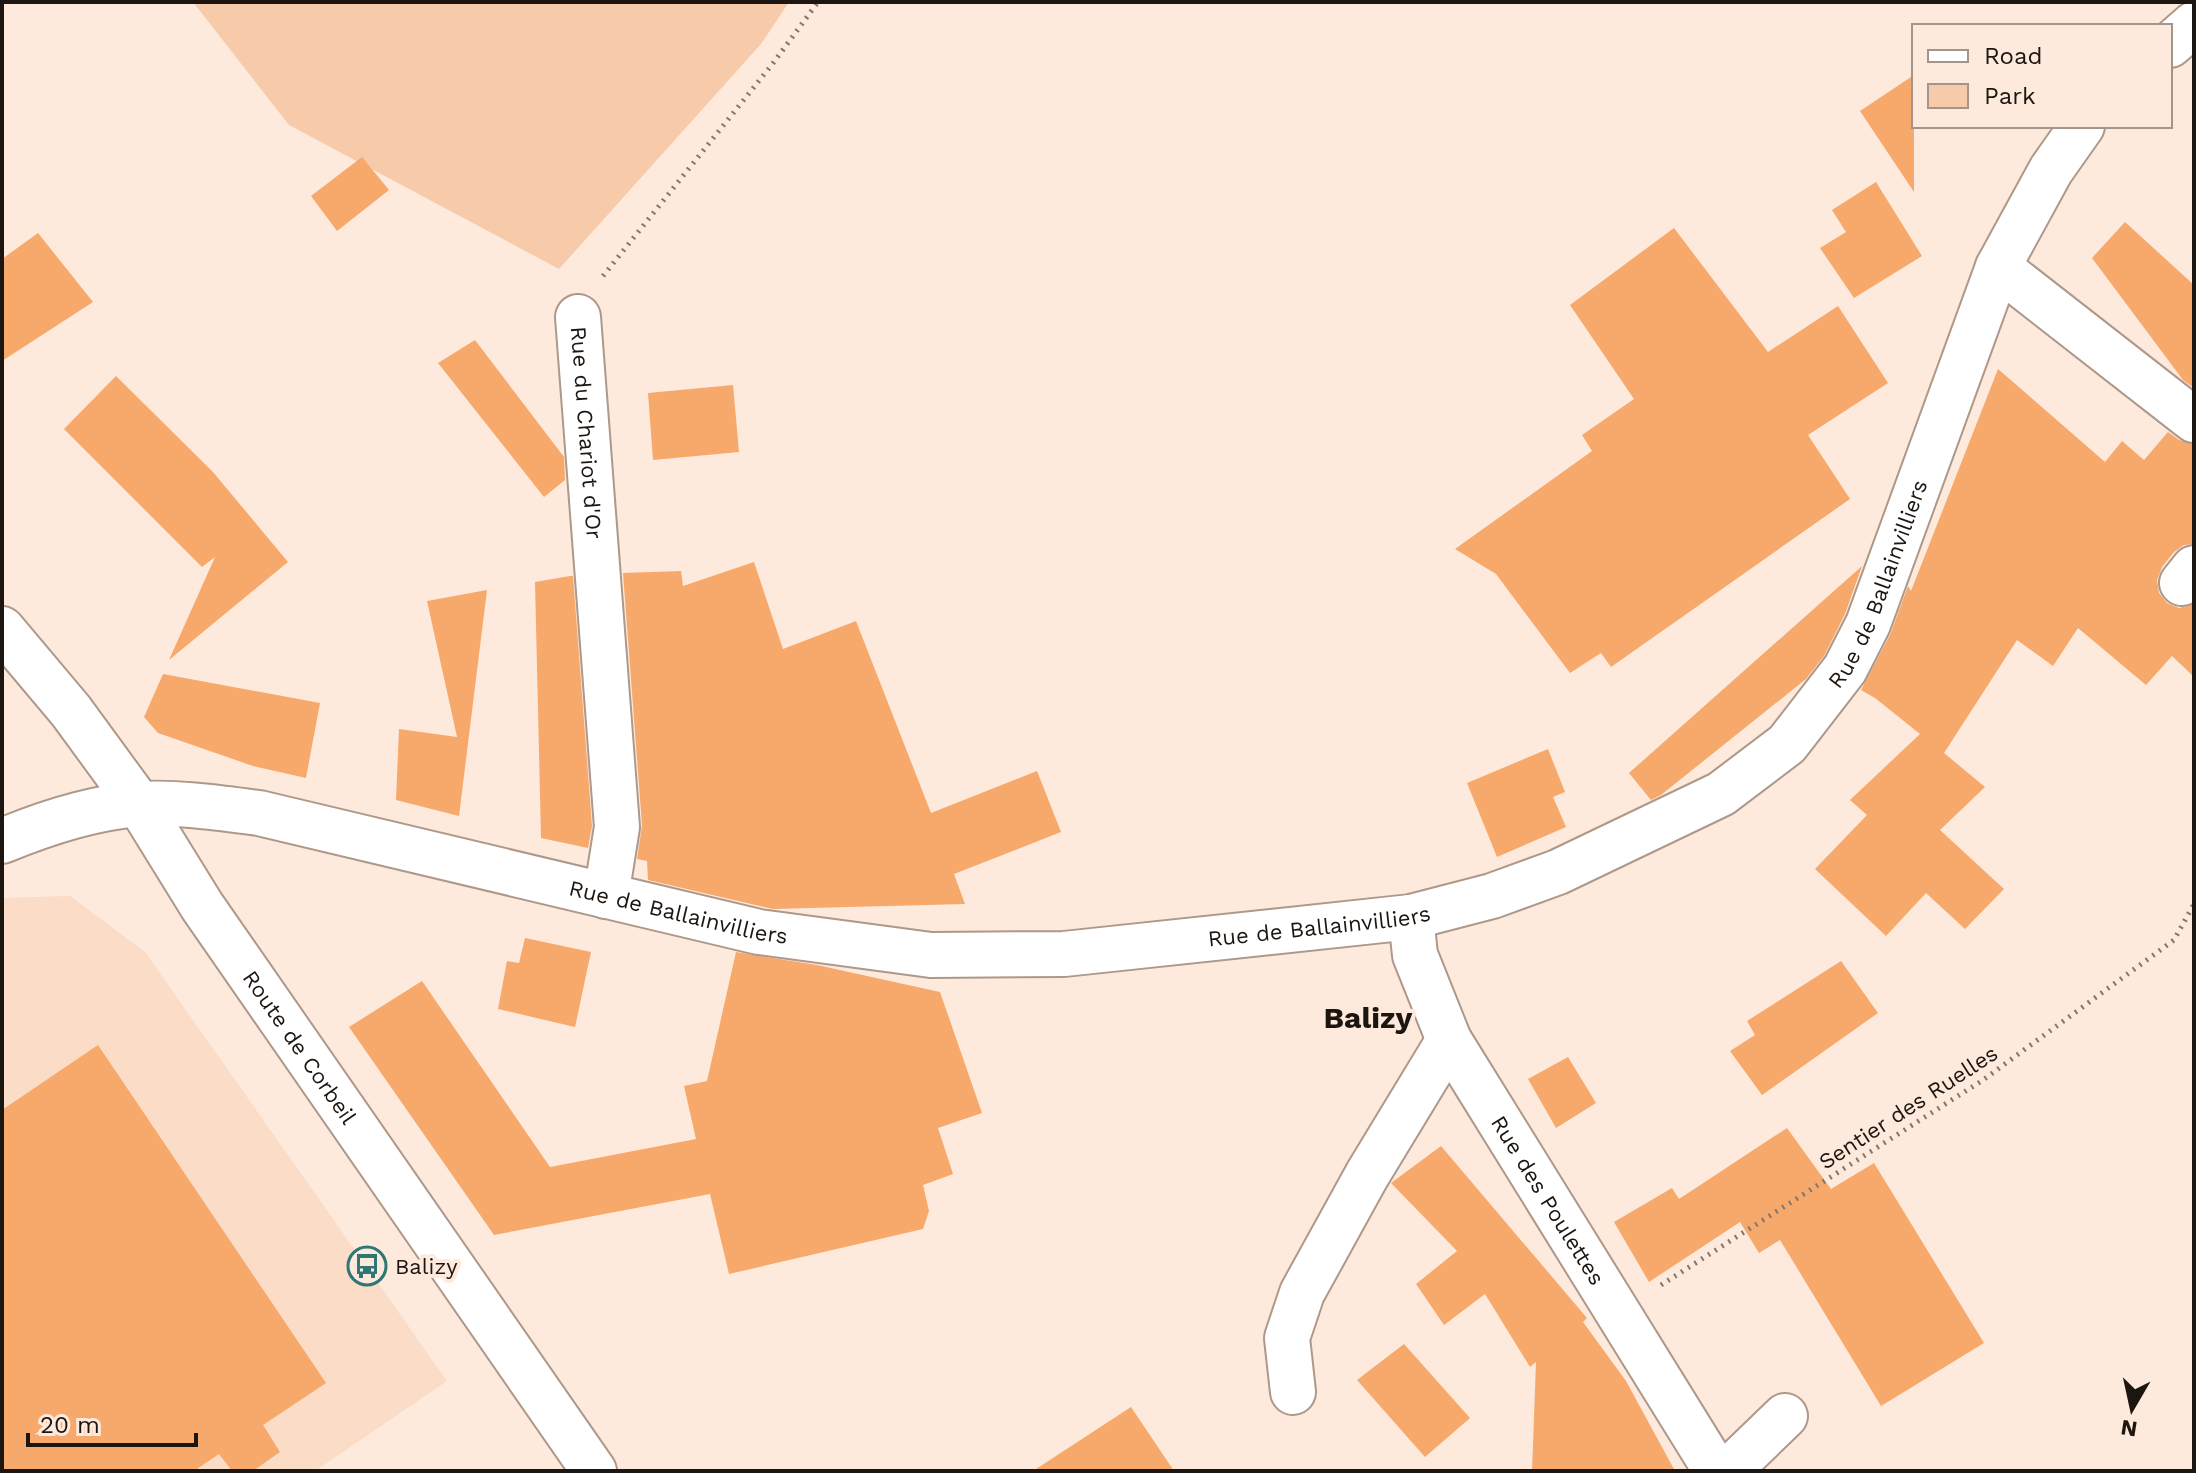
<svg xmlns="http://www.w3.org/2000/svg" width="2196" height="1473" viewBox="0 0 2196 1473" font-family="'Work Sans',sans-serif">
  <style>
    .built { fill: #fadcc7 }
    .green { fill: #f7caaa }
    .building { fill: #f7a86b }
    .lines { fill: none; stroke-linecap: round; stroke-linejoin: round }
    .minor-casing { stroke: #ae9889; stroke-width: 48 }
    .major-casing { stroke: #ae9889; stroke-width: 48 }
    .path { stroke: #83766d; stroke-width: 5; stroke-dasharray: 2 6; stroke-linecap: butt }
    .minor { stroke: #fff; stroke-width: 44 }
    .major { stroke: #fff; stroke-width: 44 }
    .labels { text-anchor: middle; stroke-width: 8; stroke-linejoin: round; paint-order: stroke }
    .street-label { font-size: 22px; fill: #1d1510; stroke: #fdeadd }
    .poi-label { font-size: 22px; fill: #1d1510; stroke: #fdeadd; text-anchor: start }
    .district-label { font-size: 30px; font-weight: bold; fill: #1d1510; stroke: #fdeadd }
  </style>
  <rect width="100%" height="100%" fill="#fdeadd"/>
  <!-- built -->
  <path class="built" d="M 70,896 L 145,952 L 447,1381 L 315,1471 L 2,1471 L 2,898 Z"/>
  <!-- green -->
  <path class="green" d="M 193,2 L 789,2 L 761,44 L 559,269 L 289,125 Z"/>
  <!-- building -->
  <path class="building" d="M 1914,75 L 1914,192 L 1860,111 Z
    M 362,157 L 389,190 L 337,231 L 311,196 Z
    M 1876,182 L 1922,256 L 1854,298 L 1820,248 L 1846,232 L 1832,210 Z
    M 2125,222 L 2194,285 L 2194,388 L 2183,380 L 2092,258 Z
    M 1674,228 L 1768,352 L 1838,306 L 1888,383 L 1808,435 L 1850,499 L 1611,667 L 1601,653 L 1570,673 L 1496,574 L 1455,549 L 1592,451 L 1582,435 L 1634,399 L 1570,305 Z
    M 38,233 L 93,302 L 2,361 L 2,259 Z
    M 475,340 L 564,457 L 565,480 L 544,497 L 438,363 Z
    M 1998,369 L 2105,462 L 2122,441 L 2144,460 L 2168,432 L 2179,440 L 2194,444 L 2194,544 L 2184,545 L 2174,552 L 2162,567 L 2157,580 L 2159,593 L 2167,603 L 2179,608 L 2194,604 L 2194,677 L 2172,656 L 2146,685 L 2078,628 L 2053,666 L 2017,640 L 1944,753 L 1985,787 L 1940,830 L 2004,889 L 1965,929 L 1926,893 L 1886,936 L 1815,869 L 1867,815 L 1850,800 L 1920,734 L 1875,698 L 1861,690 L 1890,635 L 1908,586 L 1911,591 Z
    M 116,376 L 213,472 L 288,562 L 169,660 L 215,557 L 202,567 L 64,429 Z
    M 733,385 L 739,452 L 653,460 L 648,393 Z
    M 754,562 L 783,649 L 856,621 L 931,813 L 1037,771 L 1061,832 L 954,874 L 965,904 L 773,909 L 648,880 L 647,861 L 637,859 L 642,825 L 623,573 L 681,571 L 683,586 Z
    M 1862,566 L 1845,614 L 1824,656 L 1806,679 L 1661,795 L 1651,800 L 1629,773 Z
    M 570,576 L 573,576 L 592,826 L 588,848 L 541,838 L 535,582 Z
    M 487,590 L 459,816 L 396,800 L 399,729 L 457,737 L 427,601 Z
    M 163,674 L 320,703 L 306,778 L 253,766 L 158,733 L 144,717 Z
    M 1548,749 L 1565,792 L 1553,797 L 1566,827 L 1497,857 L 1467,783 Z
    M 525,938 L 591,952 L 575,1027 L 498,1009 L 507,961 L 519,963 Z
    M 736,952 L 817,965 L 940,992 L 982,1113 L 938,1128 L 953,1174 L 923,1185 L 929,1211 L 923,1229 L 729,1274 L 710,1194 L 494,1235 L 349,1027 L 422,981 L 550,1167 L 696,1139 L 684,1086 L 707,1081 Z
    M 1841,961 L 1878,1013 L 1762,1095 L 1730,1051 L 1755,1035 L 1747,1021 Z
    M 98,1045 L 326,1383 L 263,1425 L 280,1452 L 253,1471 L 232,1471 L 219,1454 L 194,1471 L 2,1471 L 2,1110 Z
    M 1568,1057 L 1596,1103 L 1556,1128 L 1528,1079 Z
    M 1787,1128 L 1831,1189 L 1874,1163 L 1984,1343 L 1881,1406 L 1780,1240 L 1759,1253 L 1740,1222 L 1649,1282 L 1614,1222 L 1672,1188 L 1679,1199 Z
    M 1441,1146 L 1587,1318 L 1583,1322 L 1626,1381 L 1675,1471 L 1532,1471 L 1536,1362 L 1530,1367 L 1485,1294 L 1444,1325 L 1416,1284 L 1457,1251 L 1391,1183 Z
    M 1404,1344 L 1470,1418 L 1425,1457 L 1357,1380 Z
    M 1131,1407 L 1174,1471 L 1033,1471 Z"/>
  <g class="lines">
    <defs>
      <g id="minor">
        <path d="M 2170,45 L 2194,24"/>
        <path d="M 1998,267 L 2194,420"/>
        <path id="s1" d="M 578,317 L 617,827 L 606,896"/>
        <path d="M 2182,583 L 2194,568"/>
        <path id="s2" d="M 2,841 C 43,824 96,807 141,804 C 180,802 220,808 259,813 L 759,932 L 931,955 L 1064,954 L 1411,917 L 1492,896 L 1558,872 L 1721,794 L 1787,744 L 1845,669 L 1868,624 L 1998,267 L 2051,170 L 2082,126"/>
        <path id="s3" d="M 1411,917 L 1415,955 L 1449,1040 L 1716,1471"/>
        <path d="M 1293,1392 L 1287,1338 L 1302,1293 L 1367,1175 L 1449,1040"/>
        <path d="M 1728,1471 L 1785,1416"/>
      </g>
      <g id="major">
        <path id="s4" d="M 2,629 L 71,711 L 139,804 L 202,906 L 594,1471"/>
      </g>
    </defs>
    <!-- minor casing -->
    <use href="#minor" class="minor-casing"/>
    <!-- major casing -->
    <use href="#major" class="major-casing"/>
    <!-- path -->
    <path class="path" d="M 603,276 L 774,62 L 818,2
      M 1661,1285 L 1983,1080 L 2174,940 L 2194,904"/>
    <!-- minor -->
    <use href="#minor" class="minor"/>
    <!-- major -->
    <use href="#major" class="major"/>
  </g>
  <!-- icons -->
  <defs>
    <symbol id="bus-ring" viewBox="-11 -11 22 22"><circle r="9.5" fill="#fdeadd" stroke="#2e7774" stroke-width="1.5"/><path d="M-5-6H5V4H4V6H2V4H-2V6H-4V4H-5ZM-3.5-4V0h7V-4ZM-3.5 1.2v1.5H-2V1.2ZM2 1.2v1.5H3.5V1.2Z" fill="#2e7774"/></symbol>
  </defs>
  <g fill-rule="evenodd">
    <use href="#bus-ring" x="345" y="1244" width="44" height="44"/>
  </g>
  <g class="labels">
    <!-- street labels -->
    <g class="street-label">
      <text dy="8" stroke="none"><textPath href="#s1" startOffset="116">Rue du Chariot d'Or</textPath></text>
      <text dy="8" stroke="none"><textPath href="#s2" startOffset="2036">Rue de Ballainvilliers</textPath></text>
      <text dy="8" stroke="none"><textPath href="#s2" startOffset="694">Rue de Ballainvilliers</textPath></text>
      <text dy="8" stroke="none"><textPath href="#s2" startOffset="1340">Rue de Ballainvilliers</textPath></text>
      <text dy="8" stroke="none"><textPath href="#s4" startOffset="514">Route de Corbeil</textPath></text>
      <text transform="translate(1908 1107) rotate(-33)" y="8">Sentier des Ruelles</text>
      <text dy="8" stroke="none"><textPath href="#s3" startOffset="318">Rue des Poulettes</textPath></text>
    </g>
    <!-- poi labels -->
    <g class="poi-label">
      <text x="395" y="1274">Balizy</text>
    </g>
    <!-- district labels -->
    <g class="district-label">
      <text x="1368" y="1028">Balizy</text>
    </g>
  </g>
  <!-- border -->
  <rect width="2196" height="1473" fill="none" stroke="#1d1510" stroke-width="8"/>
  <!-- legend -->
  <rect x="1912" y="24" width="260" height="104" fill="#fdeadd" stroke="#a3958b" stroke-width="2"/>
  <rect x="1928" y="50" width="40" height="12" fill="#ffffff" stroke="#a3958b" stroke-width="2"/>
  <text x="1984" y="64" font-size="24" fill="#1d1510">Road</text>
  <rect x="1928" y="84" width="40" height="24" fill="#f7caaa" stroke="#a3958b" stroke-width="2"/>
  <text x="1984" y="104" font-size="24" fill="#1d1510">Park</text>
  <!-- north arrow -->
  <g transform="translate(2132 1409) rotate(189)" stroke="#fdeadd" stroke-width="6" paint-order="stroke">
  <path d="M0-6L14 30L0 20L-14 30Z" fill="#1d1510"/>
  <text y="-12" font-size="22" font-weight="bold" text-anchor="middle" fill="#1d1510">N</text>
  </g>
  <!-- scale -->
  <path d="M28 1433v12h168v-12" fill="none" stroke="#1d1510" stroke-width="4"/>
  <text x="40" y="1433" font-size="24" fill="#1d1510" stroke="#fdeadd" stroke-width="6" paint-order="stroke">20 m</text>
</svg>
